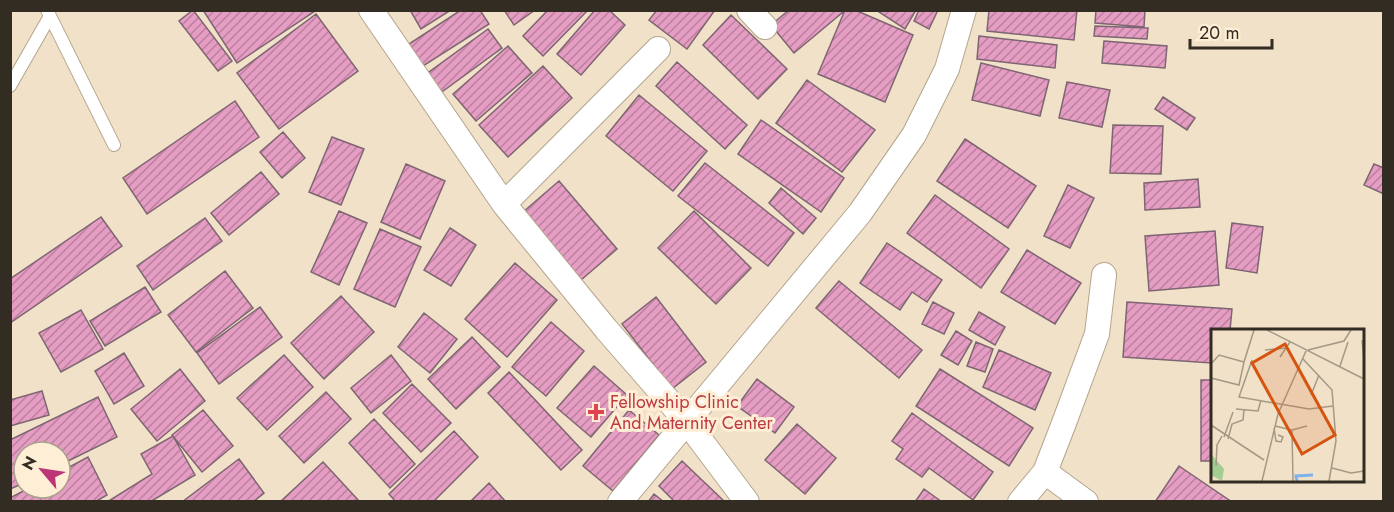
<svg xmlns="http://www.w3.org/2000/svg" width="1394" height="512" viewBox="0 0 1394 512" font-family="Jost,sans-serif">
  <style>
    .building { fill: url(#building-hatch); stroke: #7e6571; stroke-width: 1.5 }
    .lines { fill: none; stroke-linecap: round; stroke-linejoin: round }
    .lane-casing { stroke: #b4a58e; stroke-width: 14 }
    .street-casing { stroke: #b4a58e; stroke-width: 26 }
    .lane { stroke: #fff; stroke-width: 12 }
    .street { stroke: #fff; stroke-width: 24 }
    .health-dot { fill: #e0444e; stroke: #feeed5; stroke-width: 2 }
    .labels { text-anchor: middle; stroke-width: 6; stroke-linejoin: round; paint-order: stroke }
    .health-label { font-size: 18px; fill: #be3a42; stroke: #feeed5; text-anchor: start }
    .inset-river { fill: none; stroke: #7cb3ea; stroke-width: 3 }
    .inset-road { fill: none; stroke: #a49986; stroke-width: 1.5 }
    .view { fill: #d6540e; fill-opacity: 0.15; stroke: #d6540e; stroke-width: 3 }
    .inset-edge { fill: none; stroke: #322c23; stroke-width: 3 }
  </style>
  <defs>
    <pattern id="building-hatch" width="6" height="6" patternUnits="userSpaceOnUse" patternTransform="scale(1.5)"><rect width="6" height="6" fill="#e69dc3"/><path d="M-1 1l2-2M0 6l6-6M5 7l2-2" fill="none" stroke="#bb809e"/></pattern>
  </defs>
  <rect width="100%" height="100%" fill="#f0e1c8"/>
  <!-- building -->
  <path class="building" d="M 193,10 L 232,61 L 218,71 L 179,21 Z
    M 203,10 L 315,10 L 315,11 L 237,63 Z
    M 410,10 L 451,10 L 421,29 Z
    M 461,10 L 480,10 L 489,24 L 423,66 L 409,44 Z
    M 504,10 L 535,10 L 514,25 Z
    M 548,10 L 588,10 L 543,56 L 523,36 Z
    M 595,10 L 609,10 L 625,25 L 581,75 L 557,54 Z
    M 657,10 L 715,10 L 687,49 L 649,20 Z
    M 789,10 L 842,10 L 843,12 L 794,53 L 771,25 Z
    M 845,10 L 855,10 L 913,35 L 885,102 L 818,74 Z
    M 876,10 L 916,10 L 905,29 Z
    M 919,10 L 938,10 L 929,29 L 914,21 Z
    M 989,10 L 1077,10 L 1074,40 L 987,31 Z
    M 1096,10 L 1145,10 L 1144,27 L 1095,23 Z
    M 316,14 L 358,71 L 279,129 L 237,73 Z
    M 731,15 L 787,69 L 758,99 L 703,45 Z
    M 1095,26 L 1148,28 L 1147,39 L 1094,36 Z
    M 488,29 L 502,48 L 439,94 L 425,75 Z
    M 979,36 L 1057,45 L 1055,68 L 977,59 Z
    M 1104,41 L 1167,46 L 1165,68 L 1102,63 Z
    M 508,46 L 532,73 L 476,121 L 453,94 Z
    M 677,62 L 747,125 L 725,149 L 656,86 Z
    M 981,63 L 1049,80 L 1040,116 L 972,100 Z
    M 543,66 L 572,98 L 508,157 L 479,125 Z
    M 807,80 L 875,130 L 842,172 L 776,123 Z
    M 1067,82 L 1110,90 L 1102,127 L 1059,118 Z
    M 639,95 L 707,151 L 673,191 L 606,136 Z
    M 1163,97 L 1195,118 L 1187,130 L 1155,109 Z
    M 235,101 L 259,137 L 147,214 L 123,178 Z
    M 761,120 L 844,178 L 821,212 L 738,154 Z
    M 1113,125 L 1163,126 L 1161,174 L 1110,173 Z
    M 283,132 L 305,158 L 282,178 L 260,152 Z
    M 332,137 L 364,149 L 341,205 L 309,192 Z
    M 965,139 L 1036,186 L 1008,228 L 937,181 Z
    M 705,163 L 794,233 L 768,266 L 678,196 Z
    M 406,164 L 445,181 L 420,239 L 381,222 Z
    M 1374,164 L 1384,168 L 1384,194 L 1364,185 Z
    M 261,172 L 279,194 L 229,235 L 211,213 Z
    M 1198,179 L 1200,207 L 1145,210 L 1144,183 Z
    M 559,181 L 617,249 L 581,280 L 523,212 Z
    M 1068,185 L 1094,198 L 1070,248 L 1044,236 Z
    M 781,188 L 816,218 L 803,234 L 769,203 Z
    M 935,195 L 1009,249 L 981,288 L 907,233 Z
    M 339,211 L 367,223 L 339,285 L 311,272 Z
    M 694,211 L 751,268 L 716,304 L 658,248 Z
    M 101,217 L 122,246 L 10,323 L 10,279 Z
    M 205,218 L 222,241 L 153,290 L 137,266 Z
    M 1232,223 L 1263,227 L 1257,273 L 1226,268 Z
    M 450,228 L 476,245 L 451,286 L 424,270 Z
    M 380,229 L 421,247 L 395,307 L 354,289 Z
    M 1215,231 L 1219,285 L 1149,291 L 1145,236 Z
    M 887,243 L 942,280 L 927,302 L 912,292 L 900,310 L 860,283 Z
    M 1027,250 L 1081,283 L 1055,324 L 1001,292 Z
    M 515,263 L 557,300 L 507,357 L 465,319 Z
    M 225,271 L 253,308 L 196,352 L 168,315 Z
    M 839,281 L 922,350 L 899,378 L 816,308 Z
    M 145,287 L 161,312 L 105,346 L 90,321 Z
    M 341,296 L 374,332 L 324,379 L 291,343 Z
    M 656,297 L 706,362 L 672,389 L 622,324 Z
    M 933,302 L 954,313 L 944,334 L 922,324 Z
    M 1127,302 L 1232,309 L 1230,330 L 1212,330 L 1212,363 L 1123,357 Z
    M 260,307 L 282,337 L 219,384 L 197,353 Z
    M 81,310 L 103,349 L 61,372 L 39,333 Z
    M 979,312 L 1005,327 L 995,345 L 969,330 Z
    M 424,313 L 457,339 L 430,373 L 398,347 Z
    M 551,322 L 584,351 L 546,396 L 512,367 Z
    M 956,331 L 972,341 L 958,365 L 941,355 Z
    M 472,337 L 500,367 L 456,409 L 428,379 Z
    M 976,342 L 993,349 L 985,372 L 967,366 Z
    M 999,350 L 1051,373 L 1035,410 L 983,387 Z
    M 124,353 L 144,386 L 114,404 L 95,371 Z
    M 284,355 L 313,387 L 267,430 L 237,398 Z
    M 391,355 L 411,381 L 371,413 L 351,388 Z
    M 594,366 L 627,395 L 591,437 L 557,408 Z
    M 180,369 L 205,401 L 157,441 L 131,409 Z
    M 940,369 L 1033,428 L 1009,466 L 916,406 Z
    M 509,372 L 582,450 L 561,470 L 488,393 Z
    M 757,379 L 794,407 L 775,433 L 737,406 Z
    M 1201,380 L 1212,380 L 1212,461 L 1201,461 Z
    M 412,384 L 451,423 L 421,452 L 383,413 Z
    M 42,391 L 49,415 L 10,426 L 10,400 Z
    M 326,392 L 351,419 L 304,463 L 279,436 Z
    M 98,397 L 117,437 L 60,465 L 60,452 L 24,452 L 24,483 L 10,489 L 10,440 Z
    M 203,410 L 233,446 L 202,472 L 172,435 Z
    M 629,410 L 659,435 L 613,491 L 583,466 Z
    M 912,413 L 993,472 L 973,500 L 929,468 L 922,477 L 896,459 L 903,449 L 892,441 Z
    M 374,419 L 415,464 L 390,488 L 349,443 Z
    M 797,424 L 836,458 L 805,494 L 765,460 Z
    M 454,431 L 478,457 L 433,502 L 396,502 L 389,494 Z
    M 173,436 L 195,475 L 150,502 L 107,502 L 152,474 L 141,454 Z
    M 88,457 L 107,495 L 95,502 L 10,502 L 10,498 L 29,488 L 60,488 L 60,472 Z
    M 239,459 L 264,493 L 253,502 L 182,502 Z
    M 682,461 L 725,502 L 675,502 L 659,486 Z
    M 323,462 L 360,502 L 280,502 Z
    M 1179,466 L 1232,502 L 1155,502 Z
    M 489,483 L 506,502 L 470,502 Z
    M 924,489 L 942,502 L 915,502 Z
    M 654,494 L 664,502 L 648,502 Z"/>
  <g class="lines">
    <defs>
      <path id="lane" d="M 47,10 L 114,145
        M 10,86 L 50,16"/>
      <path id="street" d="M 371,10 L 504,204 L 606,329 L 687,422 L 747,502
        M 749,10 L 765,27
        M 504,204 L 658,49
        M 1045,472 L 1086,502
        M 620,502 L 860,213 L 914,135 L 947,69 L 964,10
        M 1020,502 L 1045,472 L 1064,423 L 1097,334 L 1104,275"/>
    </defs>
    <!-- lane casing -->
    <use href="#lane" class="lane-casing"/>
    <!-- street casing -->
    <use href="#street" class="street-casing"/>
    <!-- lane -->
    <use href="#lane" class="lane"/>
    <!-- street -->
    <use href="#street" class="street"/>
  </g>
  <!-- markers -->
  <path class="health-dot" d="M593 403h6v6h6v6h-6v6h-6v-6h-6v-6h6z"/>
  <g class="labels">
    <!-- health labels -->
    <g class="health-label">
      <text x="610" y="408">Fellowship Clinic<tspan x="610" dy="21">And Maternity Center</tspan></text>
    </g>
  </g>
  <!-- overview -->
  <g transform="translate(1211 329)">
    <rect width="153" height="153" fill="#f0e1c8"/>
    <path d="M 0,125 L 13,140 L 11,152 L 0,146 Z" fill="#a4cd92"/>
    <path class="inset-river" d="M 86,152 L 85,147 L 102,146"/>
    <path class="inset-road" d="M 56,1 L 153,50M 151,11 L 153,30M 54,21 L 75,19M 97,21 L 133,12 L 140,1M 69,28 L 79,13M 92,30 L 121,61 L 125,112 L 118,152M 41,31 L 28,68 L 98,80 L 122,77M 0,35 L 8,26 L 33,33 L 43,1M 129,37 L 137,13M 0,49 L 28,56 L 33,33M 100,66 L 108,46M 25,80 L 47,82 L 50,71M 0,96 L 53,131M 64,97 L 81,101 L 96,97M 63,99 L 65,112 L 70,113 L 72,108 L 67,106M 81,101 L 82,152M 13,108 L 22,83M 17,110 L 21,95 L 32,91 L 33,81M 5,137 L 6,116 L 11,107M 121,139 L 140,144 L 153,142M 51,152 L 67,85 L 95,22"/>
    <path class="view" d="M 74,15 L 124,106 L 91,125 L 41,34 Z"/>
    <rect width="153" height="153" class="inset-edge"/>
  </g>
  <!-- border -->
  <rect width="1394" height="512" fill="none" stroke="#322c23" stroke-width="24"/>
  <!-- north arrow -->
  <g transform="translate(42 470) rotate(299)"><circle r="28" fill="#feeed5" stroke="#aca08e" stroke-width="1.5"/>
  <path d="M0-4.5L10 22L0 15L-10 22Z" fill="#bb3577"/>
  <text y="-9" font-size="16" font-weight="bold" text-anchor="middle" fill="#322c23">N</text>
  </g>
  <!-- scale -->
  <path d="M1190 39v9h82v-9" fill="none" stroke="#322c23" stroke-width="3"/>
  <text x="1199" y="39" font-size="18" fill="#322c23" stroke="#feeed5" stroke-width="4.5" paint-order="stroke">20 m</text>
</svg>
